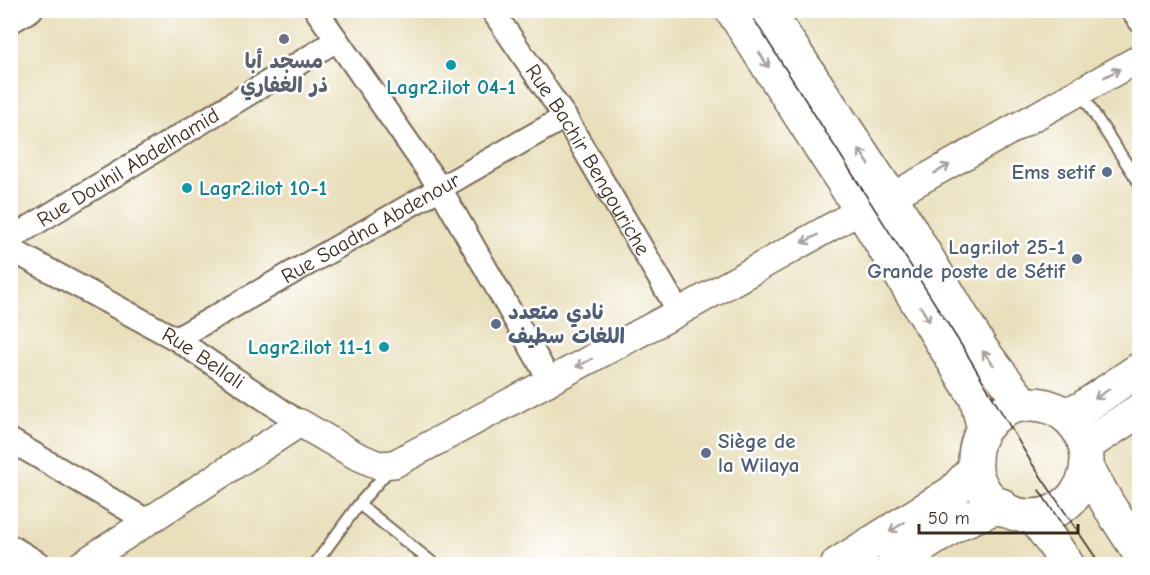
<svg xmlns="http://www.w3.org/2000/svg" width="1150" height="575" viewBox="0 0 1150 575" font-family="'Comic Neue','Playpen Sans Arabic',sans-serif">
  <style>
    .lines { fill: none; stroke-linecap: round; stroke-linejoin: round }
    .service-casing { stroke: #786955; stroke-width: 14 }
    .minor-casing { stroke: #786955; stroke-width: 26 }
    .tertiary-casing { stroke: #786955; stroke-width: 30 }
    .primary-casing { stroke: #786955; stroke-width: 36 }
    .service { stroke: #fff; stroke-width: 10 }
    .minor { stroke: #fff; stroke-width: 22 }
    .tertiary { stroke: #fff; stroke-width: 27 }
    .primary { stroke: #fff; stroke-width: 33 }
    .tram { stroke: #3b2a1e; stroke-width: 1.5 }
    .oneway { stroke: #a79f9a }
    .worship-dot { fill: #6b7280; stroke: #fff; stroke-width: 2 }
    .culture-dot { fill: #0f9aa8; stroke: #fff; stroke-width: 2 }
    .service-dot { fill: #5c6f8a; stroke: #fff; stroke-width: 2 }
    .labels { text-anchor: middle; stroke-width: 5; stroke-linejoin: round; paint-order: stroke }
    .worship-label { font-size: 21px; font-weight: bold; fill: #5b616d; stroke: #fff }
    .culture-label { font-size: 21px; font-weight: bold; fill: #0d838f; stroke: #fff }
    .street-label { font-size: 21px; fill: #3b2a1e; stroke: #fff }
    .service-label { font-size: 21px; font-weight: bold; fill: #4e5e75; stroke: #fff; text-anchor: end }
  </style>
  <rect width="100%" height="100%" fill="#fff"/>
  <filter id="ink" filterUnits="userSpaceOnUse"><feTurbulence type="fractalNoise" baseFrequency=".0167" numOctaves="2"/><feDisplacementMap in="SourceGraphic" scale="12" xChannelSelector="R" yChannelSelector="G"/><feConvolveMatrix kernelMatrix="1 2 1 2 8 2 1 2 1" color-interpolation-filters="sRGB"/></filter>
  <filter id="wash" filterUnits="userSpaceOnUse"><feTurbulence type="fractalNoise" baseFrequency=".008" numOctaves="4" result="noise"/><feDisplacementMap in="SourceGraphic" scale="24" xChannelSelector="R" yChannelSelector="G"/><feGaussianBlur stdDeviation="1.35" result="paint"/><feColorMatrix in="noise" values="0 0 0 0 0 0 0 0 0 0 0 0 0 0 0 0 0 1.4 0 .05"/><feComposite in="paint" operator="in"/></filter>
  <g filter="url(#wash)">
    <rect width="100%" height="100%" fill="#e9dfbb"/>
  </g>
  <g filter="url(#ink)">
    <g class="lines">
      <defs>
        <path id="service" d="M 1081,91 L 1096,117 L 1140,184
          M 359,504 L 434,564
          M 315,564 L 359,504 L 390,469"/>
        <g id="minor">
          <path d="M 316,10 L 440,188 L 550,381"/>
          <path id="s1" d="M 492,10 L 565,117 L 679,312"/>
          <path d="M 1132,10 L 1140,21"/>
          <path d="M 12,21 L 31,10"/>
          <path id="s2" d="M 10,239 L 337,40"/>
          <path id="s3" d="M 10,249 L 176,339 L 300,423"/>
          <path id="s4" d="M 176,339 L 565,117"/>
          <path d="M 10,440 L 149,522"/>
          <path d="M 10,546 L 40,564"/>
        </g>
        <path id="tertiary" d="M 891,197 L 1140,58
          M 82,564 L 300,423 L 355,455 L 378,465 L 394,464 L 679,312 L 861,210"/>
        <path id="primary" d="M 732,10 L 861,210 L 976,398 L 984,429
          M 767,10 L 891,197 L 982,350 L 1024,405
          M975 460a56 56 0 1 1 112 0a56 56 0 1 1-112 0Z
          M 1063,414 L 1081,409 L 1140,369
          M 1085,446 L 1140,410
          M 1087,467 L 1109,506 L 1140,554
          M 1033,516 L 1052,542 L 1067,564
          M 838,564 L 953,492 L 976,467
          M 894,564 L 959,523 L 1001,505"/>
      </defs>
      <!-- service casing -->
      <use href="#service" class="service-casing"/>
      <!-- minor casing -->
      <use href="#minor" class="minor-casing"/>
      <!-- tertiary casing -->
      <use href="#tertiary" class="tertiary-casing"/>
      <!-- primary casing -->
      <use href="#primary" class="primary-casing"/>
      <!-- service -->
      <use href="#service" class="service"/>
      <!-- minor -->
      <use href="#minor" class="minor"/>
      <!-- tertiary -->
      <use href="#tertiary" class="tertiary"/>
      <!-- primary -->
      <use href="#primary" class="primary"/>
      <!-- tram -->
      <path class="tram" d="M 748,10 L 967,354 L 1031,462 L 1100,564
        M 1039,490 L 1067,532"/>
    </g>
    <!-- one-way arrows -->
    <defs><path id="oneway-shaft" d="M-6 0H5M1.5-3L5.5 0L1.5 3" fill="none" stroke-width="1.6" stroke-linecap="round" stroke-linejoin="round" transform="scale(1.5)"/></defs>
    <g class="oneway">
      <use href="#oneway-shaft" transform="translate(764 60) rotate(57)"/>
      <use href="#oneway-shaft" transform="translate(1112 73) rotate(-29)"/>
      <use href="#oneway-shaft" transform="translate(864 157) rotate(-124)"/>
      <use href="#oneway-shaft" transform="translate(942 169) rotate(-29)"/>
      <use href="#oneway-shaft" transform="translate(810 239) rotate(151)"/>
      <use href="#oneway-shaft" transform="translate(925 314) rotate(59)"/>
      <use href="#oneway-shaft" transform="translate(988 358) rotate(-128)"/>
      <use href="#oneway-shaft" transform="translate(584 363) rotate(152)"/>
      <use href="#oneway-shaft" transform="translate(1102 394) rotate(146)"/>
      <use href="#oneway-shaft" transform="translate(897 527) rotate(148)"/>
    </g>
  </g>
  <!-- markers -->
  <circle class="worship-dot" cx="284" cy="39" r="6"/>
  <g class="culture-dot">
    <circle cx="451" cy="65" r="6"/>
    <circle cx="187" cy="188" r="6"/>
    <circle cx="384" cy="347" r="6"/>
  </g>
  <g class="service-dot">
    <circle cx="1107" cy="172" r="6"/>
    <circle cx="1077" cy="259" r="6"/>
    <circle cx="496" cy="324" r="6"/>
    <circle cx="706" cy="453" r="6"/>
  </g>
  <g class="labels">
    <!-- worship labels -->
    <g class="worship-label">
      <text x="284" y="68">مسجد أبا<tspan x="284" dy="24">ذر الغفاري</tspan></text>
    </g>
    <!-- culture labels -->
    <g class="culture-label">
      <text x="451" y="94">Lagr2.ilot 04-1</text>
      <text x="199" y="195" text-anchor="start">Lagr2.ilot 10-1</text>
      <text x="372" y="354" text-anchor="end">Lagr2.ilot 11-1</text>
    </g>
    <!-- street labels -->
    <g class="street-label">
      <text dy="7" stroke="none"><textPath href="#s1" startOffset="178">Rue Bachir Bengouriche</textPath></text>
      <text dy="7" stroke="none"><textPath href="#s2" startOffset="138">Rue Douhil Abdelhamid</textPath></text>
      <text dy="7" stroke="none"><textPath href="#s4" startOffset="224">Rue Saadna Abdenour</textPath></text>
      <text dy="7" stroke="none"><textPath href="#s3" startOffset="222">Rue Bellali</textPath></text>
    </g>
    <!-- service labels -->
    <g class="service-label">
      <text x="1095" y="179">Ems setif</text>
      <text x="1065" y="254">Lagr.ilot 25-1<tspan x="1065" dy="24">Grande poste de Sétif</tspan></text>
      <text x="508" y="319" text-anchor="start">نادي متعدد<tspan x="508" dy="24">اللغات سطيف</tspan></text>
      <text x="718" y="448" text-anchor="start">Siège de<tspan x="718" dy="24">la Wilaya</tspan></text>
    </g>
  </g>
  <!-- margin -->
  <rect width="1150" height="575" fill="none" stroke="#fff" stroke-width="36"/>
  <!-- scale -->
  <path d="M919 524v9h159v-9" fill="none" stroke="#3b2a1e" stroke-width="3"/>
  <text x="928" y="524" font-size="18" fill="#3b2a1e" stroke="#ffffff" stroke-width="4.5" paint-order="stroke">50 m</text>
</svg>
